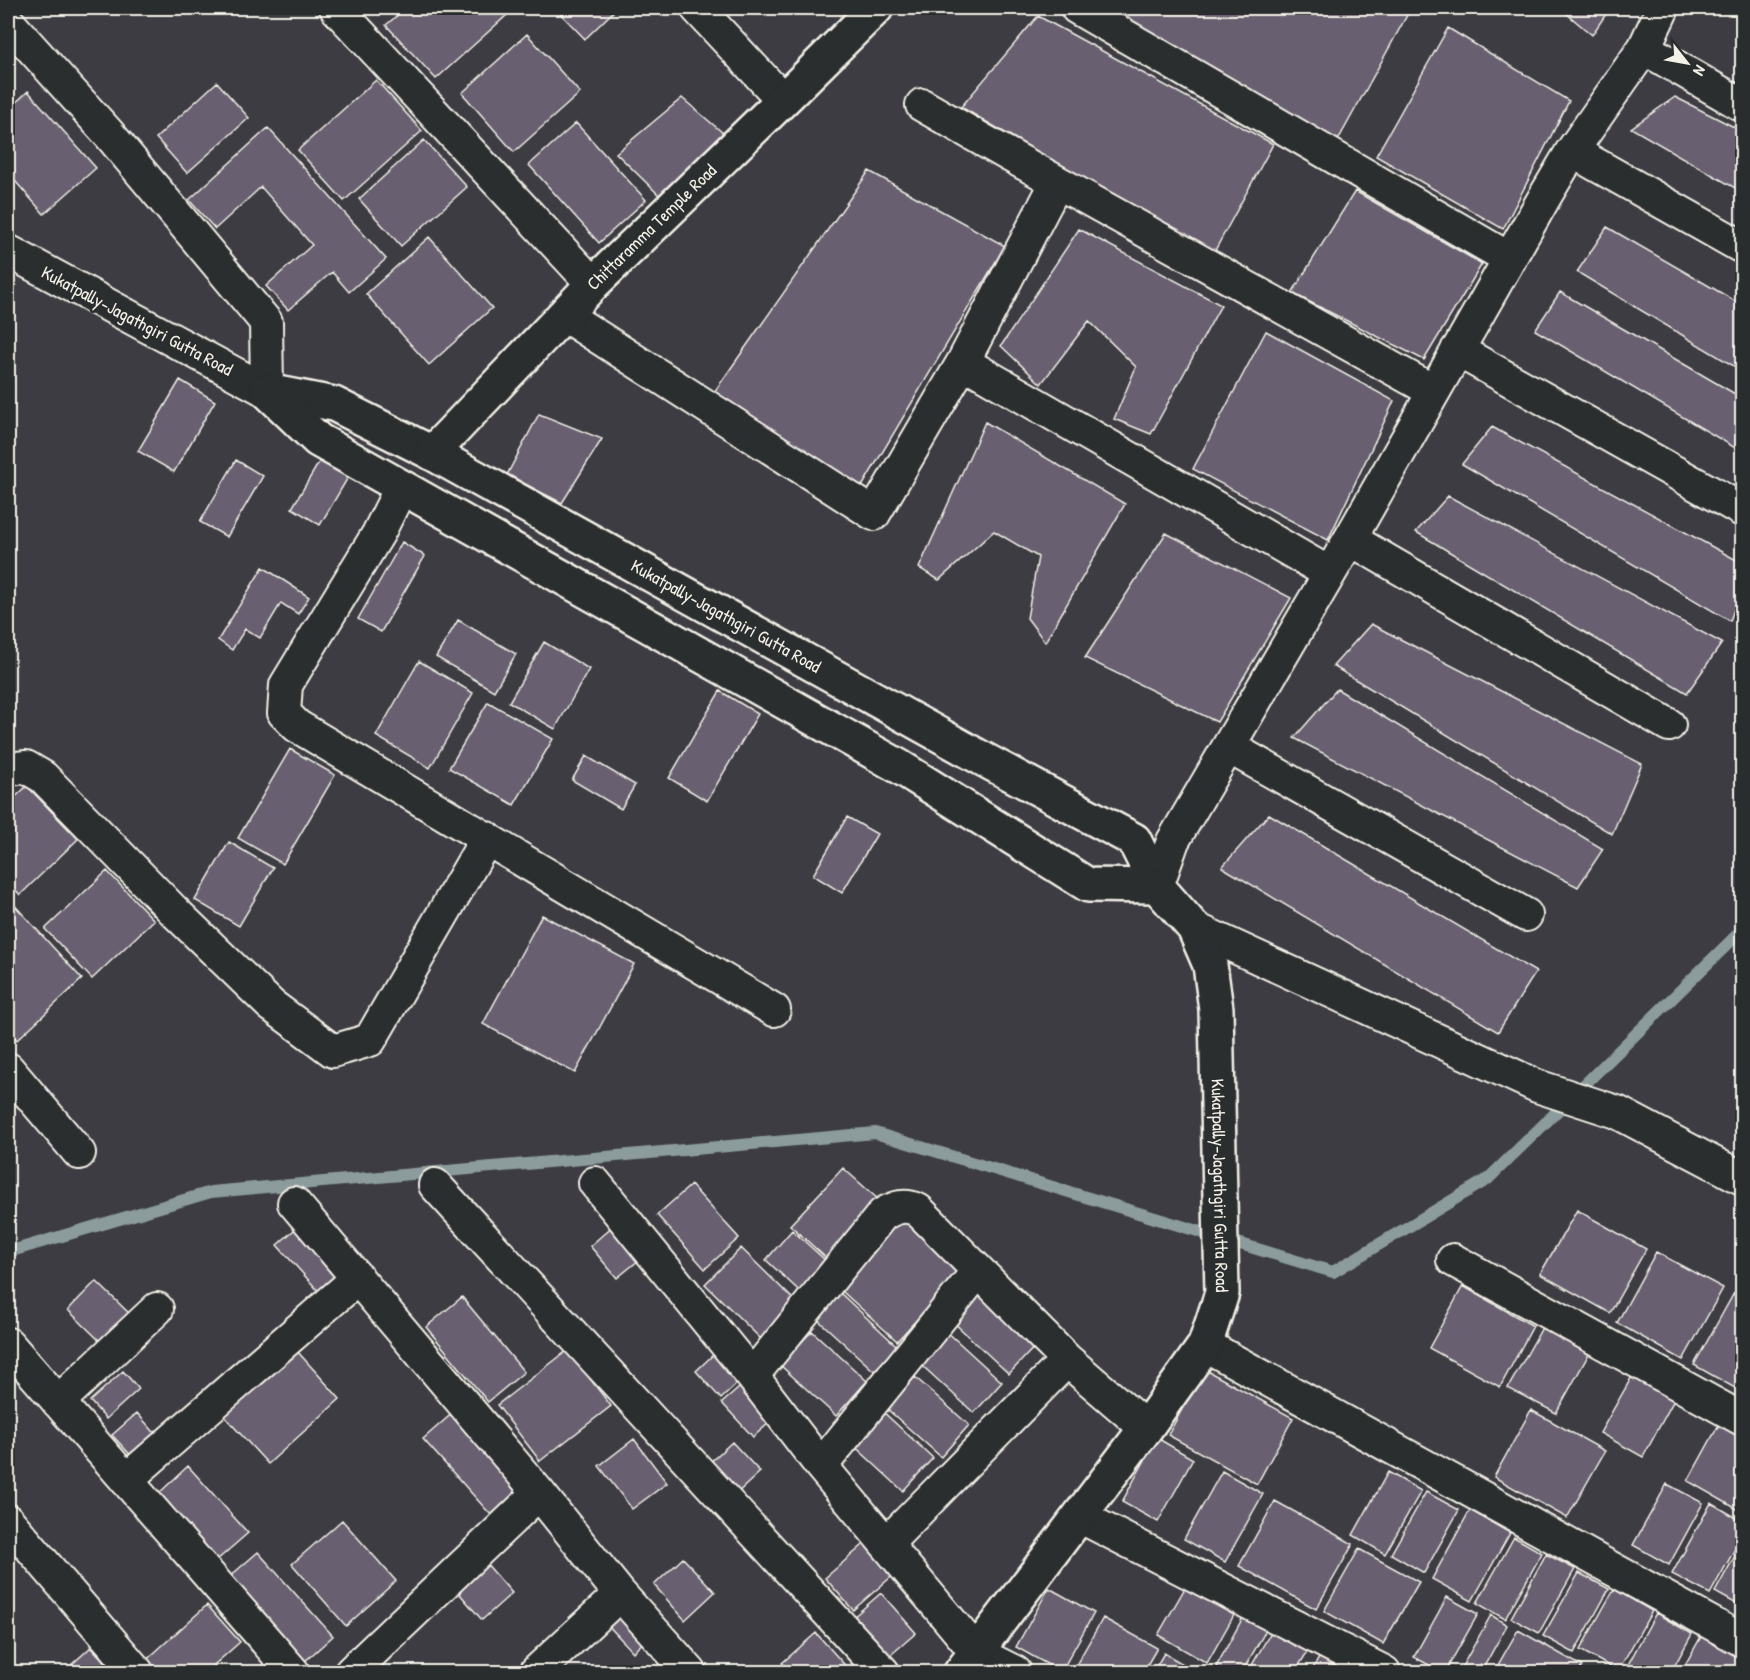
<svg xmlns="http://www.w3.org/2000/svg" width="1750" height="1680" viewBox="0 0 1750 1680" font-family="'Patrick Hand',sans-serif">
  <style>
    .lines { fill: none; stroke-linecap: round; stroke-linejoin: round }
    .stream { stroke: #8c9c9c; stroke-width: 12 }
    .building { fill: #675f70; stroke: #f4f1e8; stroke-width: 1.5 }
    .street-casing { stroke: #f4f1e8; stroke-width: 36 }
    .secondary-casing { stroke: #f4f1e8; stroke-width: 38 }
    .street { stroke: #2a2d2e; stroke-width: 32 }
    .secondary { stroke: #2a2d2e; stroke-width: 33 }
    .labels { text-anchor: middle; stroke-width: 5; stroke-linejoin: round; paint-order: stroke }
    .street-label { font-size: 18px; fill: #f4f1e8; stroke: #2a2d2e }
  </style>
  <rect width="100%" height="100%" fill="#3c3c42"/>
  <filter id="ink" filterUnits="userSpaceOnUse"><feTurbulence type="fractalNoise" baseFrequency=".0167" numOctaves="2"/><feDisplacementMap in="SourceGraphic" scale="12" xChannelSelector="R" yChannelSelector="G"/><feConvolveMatrix kernelMatrix="1 2 1 2 8 2 1 2 1" color-interpolation-filters="sRGB"/></filter>
  <g filter="url(#ink)">
    <g class="lines">
      <!-- stream -->
      <path class="stream" d="M 8,1252 L 211,1192 L 875,1133 L 1333,1272 L 1488,1179 L 1742,930"/>
    </g>
    <!-- building -->
    <path class="building" d="M 406,8 L 500,8 L 507,15 L 436,79 L 386,25 Z
      M 555,8 L 617,8 L 585,39 Z
      M 1109,8 L 1411,8 L 1337,142 Z
      M 1560,8 L 1610,8 L 1592,35 Z
      M 1038,16 L 1273,144 L 1213,254 L 961,107 Z
      M 1448,28 L 1569,101 L 1503,229 L 1376,156 Z
      M 527,34 L 580,93 L 514,152 L 462,93 Z
      M 376,80 L 422,131 L 344,201 L 298,150 Z
      M 217,82 L 249,118 L 187,173 L 156,138 Z
      M 28,91 L 96,168 L 44,214 L 8,173 L 8,110 Z
      M 1675,97 L 1742,131 L 1742,192 L 1631,128 Z
      M 682,98 L 723,133 L 661,197 L 616,153 Z
      M 576,123 L 646,200 L 599,243 L 529,165 Z
      M 268,128 L 386,259 L 349,292 L 332,272 L 288,310 L 266,286 L 312,245 L 261,187 L 215,229 L 189,200 Z
      M 424,140 L 467,187 L 401,246 L 359,199 Z
      M 869,171 L 1005,246 L 860,490 L 710,398 Z
      M 1355,191 L 1482,264 L 1424,360 L 1292,293 Z
      M 1607,227 L 1742,305 L 1742,371 L 1577,272 Z
      M 1079,229 L 1221,305 L 1151,434 L 1114,419 L 1136,367 L 1089,321 L 1041,384 L 1001,346 Z
      M 429,237 L 492,308 L 429,365 L 366,294 Z
      M 1560,292 L 1742,398 L 1742,452 L 1535,330 Z
      M 1266,331 L 1394,401 L 1328,540 L 1193,469 Z
      M 180,380 L 215,401 L 174,472 L 138,451 Z
      M 539,414 L 602,439 L 562,503 L 507,475 Z
      M 985,422 L 1125,504 L 1045,642 L 1027,618 L 1038,557 L 994,531 L 939,580 L 919,568 Z
      M 1492,427 L 1742,563 L 1742,587 L 1730,621 L 1462,464 Z
      M 322,457 L 350,474 L 320,525 L 292,508 Z
      M 236,460 L 263,476 L 227,537 L 200,522 Z
      M 1448,496 L 1722,643 L 1687,693 L 1416,532 Z
      M 1166,533 L 1291,598 L 1217,722 L 1085,658 Z
      M 402,542 L 425,556 L 381,632 L 358,619 Z
      M 263,567 L 309,597 L 298,614 L 281,603 L 260,638 L 245,629 L 232,650 L 218,640 Z
      M 458,620 L 516,654 L 494,691 L 436,657 Z
      M 1371,624 L 1642,764 L 1612,834 L 1333,666 Z
      M 544,642 L 589,669 L 555,729 L 509,702 Z
      M 419,661 L 473,693 L 430,768 L 376,736 Z
      M 1337,689 L 1603,849 L 1578,887 L 1294,738 Z
      M 720,691 L 758,714 L 707,801 L 669,778 Z
      M 488,702 L 553,739 L 514,805 L 449,768 Z
      M 290,749 L 335,775 L 283,864 L 238,838 Z
      M 586,756 L 635,785 L 621,809 L 572,780 Z
      M 27,786 L 78,839 L 20,895 L 8,881 L 8,804 Z
      M 1269,814 L 1536,972 L 1498,1032 L 1222,867 Z
      M 847,817 L 877,834 L 842,893 L 813,875 Z
      M 229,842 L 273,868 L 239,926 L 195,900 Z
      M 107,871 L 154,920 L 92,979 L 45,929 Z
      M 8,898 L 82,979 L 17,1040 L 8,1029 Z
      M 542,915 L 634,964 L 575,1073 L 483,1024 Z
      M 843,1168 L 879,1200 L 826,1258 L 790,1225 Z
      M 691,1185 L 739,1238 L 705,1269 L 657,1215 Z
      M 900,1208 L 965,1267 L 897,1341 L 833,1283 Z
      M 1577,1210 L 1646,1249 L 1610,1313 L 1540,1274 Z
      M 301,1224 L 346,1274 L 322,1295 L 277,1245 Z
      M 615,1224 L 644,1256 L 617,1278 L 590,1246 Z
      M 792,1230 L 836,1270 L 809,1300 L 766,1260 Z
      M 741,1248 L 797,1303 L 761,1339 L 705,1284 Z
      M 1656,1252 L 1723,1288 L 1683,1360 L 1617,1323 Z
      M 96,1281 L 133,1317 L 105,1346 L 68,1310 Z
      M 1463,1286 L 1533,1326 L 1500,1387 L 1429,1348 Z
      M 978,1290 L 1037,1344 L 1009,1374 L 951,1320 Z
      M 839,1292 L 897,1346 L 874,1371 L 816,1318 Z
      M 1734,1293 L 1742,1298 L 1742,1392 L 1694,1365 Z
      M 462,1297 L 524,1372 L 488,1402 L 426,1327 Z
      M 1543,1326 L 1590,1352 L 1556,1413 L 1508,1388 Z
      M 944,1329 L 1002,1382 L 974,1413 L 916,1360 Z
      M 812,1331 L 867,1381 L 836,1416 L 780,1365 Z
      M 288,1341 L 340,1399 L 268,1464 L 215,1406 Z
      M 568,1350 L 611,1406 L 540,1461 L 497,1405 Z
      M 716,1352 L 741,1380 L 721,1399 L 696,1371 Z
      M 1204,1369 L 1293,1418 L 1257,1484 L 1168,1435 Z
      M 123,1371 L 139,1389 L 106,1419 L 90,1401 Z
      M 1634,1373 L 1676,1396 L 1643,1457 L 1600,1433 Z
      M 915,1377 L 969,1425 L 941,1457 L 887,1409 Z
      M 746,1382 L 777,1416 L 753,1437 L 722,1403 Z
      M 879,1408 L 933,1458 L 903,1491 L 849,1441 Z
      M 456,1410 L 523,1487 L 491,1515 L 423,1439 Z
      M 1531,1410 L 1605,1451 L 1567,1518 L 1494,1477 Z
      M 137,1413 L 161,1440 L 137,1462 L 112,1435 Z
      M 1722,1419 L 1742,1430 L 1742,1512 L 1688,1481 Z
      M 1157,1438 L 1193,1459 L 1158,1522 L 1122,1502 Z
      M 634,1439 L 667,1483 L 632,1509 L 599,1466 Z
      M 732,1442 L 760,1472 L 734,1496 L 706,1466 Z
      M 188,1466 L 248,1533 L 216,1561 L 157,1495 Z
      M 1222,1471 L 1263,1494 L 1225,1562 L 1184,1539 Z
      M 1388,1472 L 1421,1491 L 1385,1554 L 1353,1535 Z
      M 1667,1484 L 1703,1503 L 1669,1565 L 1633,1545 Z
      M 1426,1492 L 1459,1510 L 1424,1573 L 1391,1554 Z
      M 1275,1501 L 1353,1544 L 1316,1609 L 1239,1566 Z
      M 1711,1503 L 1742,1521 L 1742,1536 L 1710,1594 L 1672,1574 Z
      M 1470,1510 L 1510,1533 L 1472,1601 L 1432,1579 Z
      M 342,1520 L 396,1581 L 346,1626 L 292,1564 Z
      M 1514,1537 L 1542,1553 L 1505,1619 L 1477,1603 Z
      M 870,1539 L 898,1571 L 853,1610 L 825,1578 Z
      M 1742,1543 L 1742,1607 L 1715,1592 Z
      M 1359,1549 L 1419,1582 L 1383,1644 L 1324,1611 Z
      M 258,1552 L 333,1636 L 303,1663 L 228,1578 Z
      M 478,1554 L 512,1593 L 482,1620 L 448,1580 Z
      M 1546,1554 L 1575,1569 L 1539,1633 L 1511,1618 Z
      M 683,1558 L 715,1592 L 685,1620 L 654,1585 Z
      M 1579,1573 L 1609,1589 L 1574,1653 L 1543,1636 Z
      M 1049,1588 L 1094,1613 L 1061,1672 L 1016,1647 Z
      M 1185,1588 L 1234,1615 L 1207,1663 L 1158,1635 Z
      M 1614,1589 L 1652,1611 L 1618,1671 L 1580,1650 Z
      M 881,1593 L 916,1633 L 886,1659 L 851,1619 Z
      M 1447,1597 L 1478,1614 L 1445,1672 L 1442,1672 L 1414,1657 Z
      M 620,1604 L 649,1637 L 633,1652 L 603,1620 Z
      M 207,1605 L 240,1642 L 206,1672 L 151,1672 L 143,1663 Z
      M 1246,1612 L 1269,1625 L 1242,1672 L 1227,1672 L 1216,1667 Z
      M 1656,1613 L 1692,1634 L 1671,1672 L 1624,1672 Z
      M 1491,1615 L 1507,1625 L 1481,1672 L 1459,1672 Z
      M 1103,1618 L 1157,1648 L 1143,1672 L 1072,1672 Z
      M 1275,1625 L 1311,1646 L 1295,1672 L 1248,1672 Z
      M 1518,1630 L 1582,1666 L 1579,1672 L 1494,1672 Z
      M 816,1633 L 851,1672 L 791,1672 L 782,1663 Z
      M 1702,1635 L 1742,1657 L 1734,1672 L 1681,1672 Z
      M 91,1647 L 114,1672 L 76,1672 L 70,1666 Z
      M 1164,1653 L 1188,1667 L 1185,1672 L 1153,1672 Z
      M 1320,1656 L 1345,1670 L 1344,1672 L 1311,1672 Z"/>
    <g class="lines">
      <defs>
        <path id="street" d="M 336,8 L 593,284
          M 697,8 L 783,100
          M 1077,8 L 1510,259
          M 8,22 L 109,134 L 266,322 L 267,391 L 8,251
          M 1644,48 L 1742,105
          M 922,105 L 1000,150 L 1433,391
          M 1572,151 L 1742,247
          M 564,315 L 874,514 L 963,362 L 1057,182
          M 1457,350 L 1742,510
          M 963,362 L 1329,573
          M 401,488 L 378,534 L 286,685 L 284,713 L 297,726 L 774,1010
          M 1350,539 L 1669,725
          M 1229,747 L 1526,915
          M 8,769 L 26,767 L 43,777 L 175,912 L 271,1005 L 333,1051 L 370,1040 L 487,838
          M 1157,886 L 1173,841 L 1350,539 L 1547,193 L 1572,151 L 1644,48 L 1663,8
          M 1194,928 L 1537,1086 L 1617,1112 L 1742,1178
          M 8,1069 L 79,1153
          M 595,1183 L 752,1376 L 821,1466 L 977,1653 L 1015,1672
          M 435,1185 L 883,1672
          M 294,1203 L 539,1493 L 620,1594 L 690,1672
          M 1453,1260 L 1742,1419
          M 8,1344 L 293,1672
          M 1205,1345 L 1742,1640
          M 752,1376 L 883,1214 C 896,1207 905,1204 918,1210 L 1067,1360 L 1146,1428
          M 58,1402 L 157,1309
          M 821,1466 L 978,1271
          M 126,1480 L 358,1278
          M 1079,1516 L 1384,1672
          M 8,1521 L 137,1672
          M 886,1544 L 1067,1360
          M 351,1672 L 539,1493
          M 536,1672 L 620,1594"/>
        <g id="secondary">
          <path id="s1" d="M 267,391 L 334,404 L 432,453 L 983,759 L 1134,840 L 1157,886 L 1194,928 L 1210,965 L 1216,1009 L 1222,1293 L 1205,1345 L 1146,1428 L 961,1672"/>
          <path d="M 267,391 L 318,440 L 900,767 L 1088,885 L 1157,886"/>
          <path id="s2" d="M 432,453 L 593,284 L 783,100 L 876,8"/>
        </g>
      </defs>
      <!-- street casing -->
      <use href="#street" class="street-casing"/>
      <!-- secondary casing -->
      <use href="#secondary" class="secondary-casing"/>
      <!-- street -->
      <use href="#street" class="street"/>
      <!-- secondary -->
      <use href="#secondary" class="secondary"/>
    </g>
  </g>
  <g class="labels">
    <!-- street labels -->
    <g class="street-label">
      <text dy="6" stroke="none"><textPath href="#s2" startOffset="315">Chittaramma Temple Road</textPath></text>
      <text transform="translate(137 321) rotate(28)" y="6">Kukatpally-Jagathgiri Gutta Road</text>
      <text dy="6" stroke="none"><textPath href="#s1" startOffset="514">Kukatpally-Jagathgiri Gutta Road</textPath></text>
      <text dy="6" stroke="none"><textPath href="#s1" startOffset="1348">Kukatpally-Jagathgiri Gutta Road</textPath></text>
    </g>
  </g>
  <!-- margin -->
  <rect width="1750" height="1680" fill="none" stroke="#2a2d2e" stroke-width="30"/>
  <rect x="15" y="15" width="1720" height="1650" fill="none" stroke="#f4f1e8" stroke-width="2" filter="url(#ink)"/>
  <!-- north arrow -->
  <g transform="translate(1687 63) rotate(121)" stroke="#2a2d2e" stroke-width="4.5" paint-order="stroke">
  <path d="M0-4.5L10 22L0 15L-10 22Z" fill="#f4f1e8"/>
  <text y="-9" font-size="16" font-weight="bold" text-anchor="middle" fill="#f4f1e8">N</text>
  </g>
</svg>
